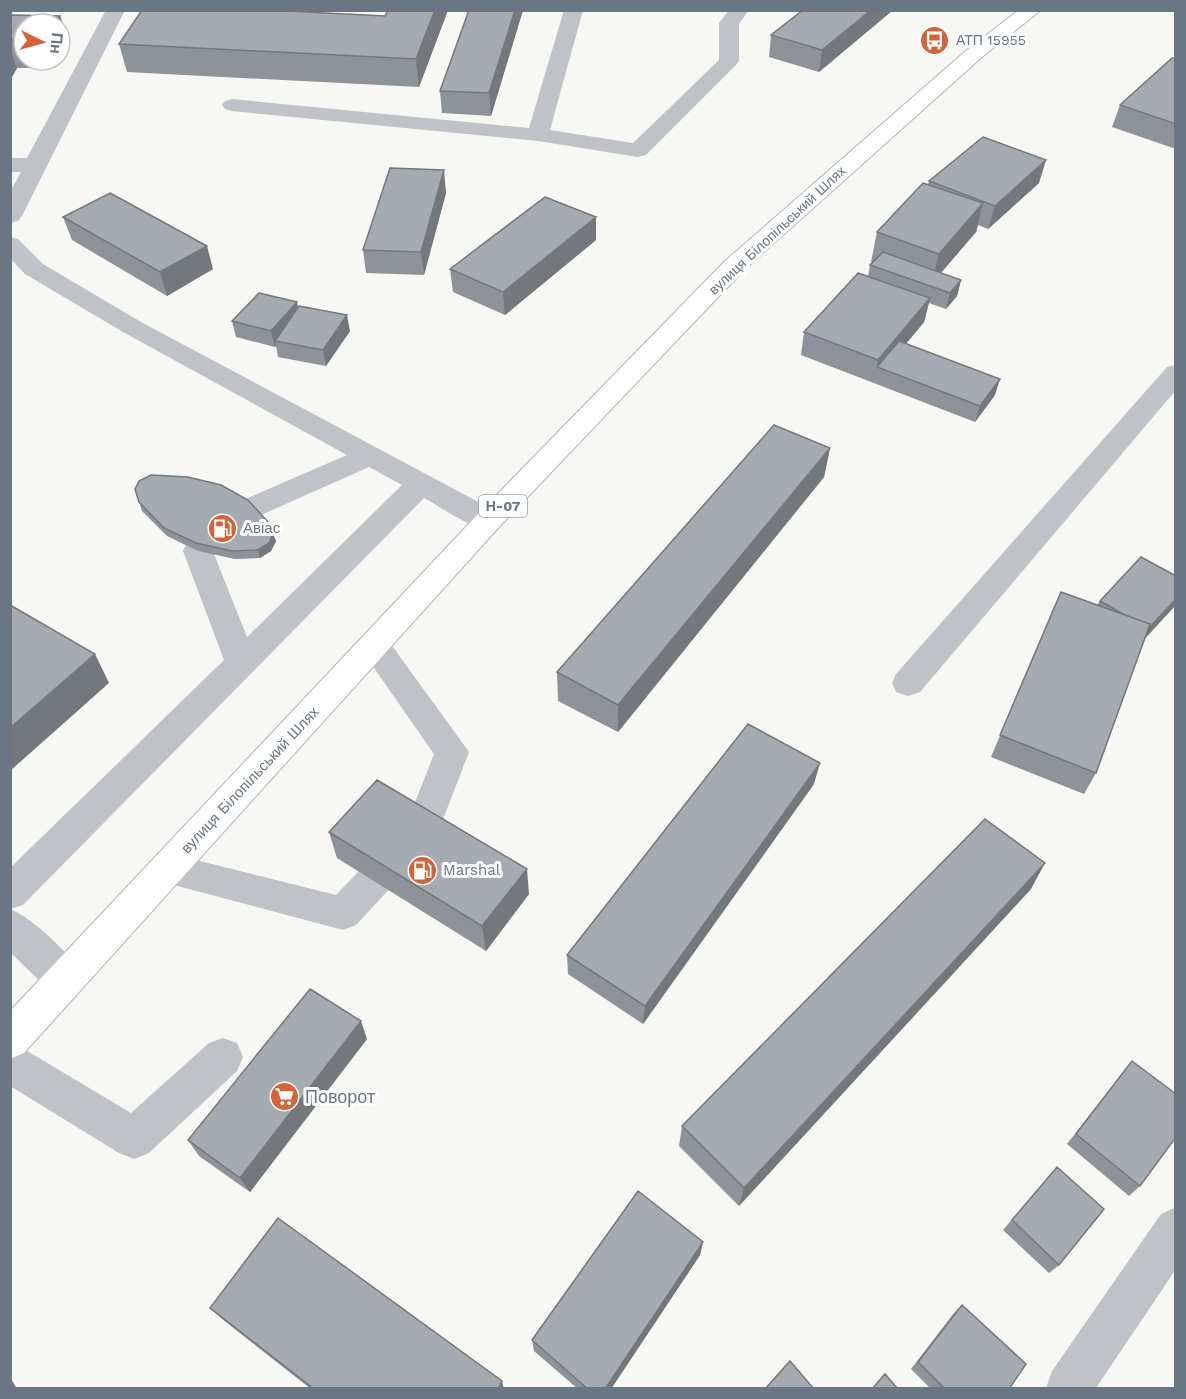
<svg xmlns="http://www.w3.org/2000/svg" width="1186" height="1399" viewBox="0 0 1186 1399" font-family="'Work Sans',sans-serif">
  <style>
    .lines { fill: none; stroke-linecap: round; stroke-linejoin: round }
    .major-casing { stroke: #b2b6ba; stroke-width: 2 }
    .minor { fill: #bfc2c6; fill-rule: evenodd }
    .major { fill: #fff; fill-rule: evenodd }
    .wall { fill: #8d9398 }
    .shaded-wall { fill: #73787c }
    .building { fill: #a4abb1; stroke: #73787c; stroke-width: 1.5 }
    .labels { text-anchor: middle; stroke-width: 6; stroke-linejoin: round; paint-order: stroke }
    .far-poi-label { font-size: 14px; fill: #697683; stroke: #fff; text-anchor: start }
    .far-street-label { font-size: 14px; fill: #697683; stroke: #fff }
    .shield { fill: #fff; stroke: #969fa8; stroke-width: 1.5 }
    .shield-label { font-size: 14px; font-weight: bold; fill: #697683 }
    .poi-label { font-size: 15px; fill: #697683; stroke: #fff; text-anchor: start }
    .street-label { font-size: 15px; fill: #697683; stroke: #fff }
    .near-poi-label { font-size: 18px; fill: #697683; stroke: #fff; text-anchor: start }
  </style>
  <rect width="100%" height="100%" fill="#f7f7f4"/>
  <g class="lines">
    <defs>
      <path id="major" d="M 1019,10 L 1041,10 L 982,57 L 743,271 L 499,527 L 24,1053 L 10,1059 L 10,1011 L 479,513 L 725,261 L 968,49 Z"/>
    </defs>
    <!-- major casing -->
    <use href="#major" class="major-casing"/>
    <!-- minor -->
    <path class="minor" d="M 106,10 L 125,10 L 22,216 L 18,221 L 10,223 L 10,192 L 21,172 L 10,172 L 10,158 L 27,158 Z
      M 564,10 L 583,10 L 550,130 L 633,143 L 719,60 L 719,23 L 729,10 L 749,10 L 739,24 L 739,61 L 736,65 L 646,155 L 638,157 L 538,141 L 232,111 L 225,109 L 222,105 L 225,101 L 232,99 L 529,128 Z
      M 10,237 L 18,239 L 43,264 L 141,322 L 499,513 L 504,520 L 499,527 C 475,534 445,509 424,498 L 23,905 L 10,909 L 10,868 L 224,660 L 183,551 L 187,543 L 241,501 L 347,455 L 123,332 L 25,274 L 10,258 ZM 369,467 L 402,485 L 247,637 L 214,554 L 261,515 Z
      M 1176,365 L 1176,390 L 920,692 L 908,696 L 896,692 L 892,683 L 896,674 L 1167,367 Z
      M 374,633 L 385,636 L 469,752 L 435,840 L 356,925 L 343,930 L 155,880 L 150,869 L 155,858 L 168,853 L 336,895 L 408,820 L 434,754 L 358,645 L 363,636 Z
      M 10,909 C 33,918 75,958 85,980 L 80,993 L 66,998 L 52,993 L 10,952 Z
      M 223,1038 L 237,1043 L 243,1057 L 237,1071 L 149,1153 L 134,1159 L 119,1153 L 10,1086 L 10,1044 L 24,1049 L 131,1113 L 209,1043 Z
      M 1176,1207 L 1176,1269 L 1096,1388 L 1046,1388 L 1052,1371 L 1161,1214 Z"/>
    <!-- major -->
    <use href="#major" class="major"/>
  </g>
  <!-- wall -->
  <path class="wall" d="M 388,10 L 448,10 L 419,87 L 127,72 L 119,44 L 385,16 Z
    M 523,10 L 491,116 L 442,113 L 440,91 Z
    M 803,10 L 893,10 L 819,72 L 769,57 L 771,35 Z
    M 10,15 L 60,16 L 69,43 L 60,59 L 60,24 L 24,24 L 24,60 L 59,60 L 55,68 L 17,68 L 12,77 L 10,77 Z
    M 1176,59 L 1176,149 L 1112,127 L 1120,105 Z
    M 929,181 L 1039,183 L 988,229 L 978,225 L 976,232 L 941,273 L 961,280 L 957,296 L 946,309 L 929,303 L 924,322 L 906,344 L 995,395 L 975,422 L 801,355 L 804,332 L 868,276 L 870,265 L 873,262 L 871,262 L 877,232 L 928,185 Z
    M 446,193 L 424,275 L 366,273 L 363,250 Z
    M 63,217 L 213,269 L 167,296 L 72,240 Z
    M 596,217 L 596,240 L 505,315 L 453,292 L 450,269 Z
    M 298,308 L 350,331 L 326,366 L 278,357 L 276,346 L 275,347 L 236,337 L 232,321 Z
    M 830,448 L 824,477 L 618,732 L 558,701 L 557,672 Z
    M 135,489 L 276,541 L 271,551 L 260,558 L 235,559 L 198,551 L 167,536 L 142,511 Z
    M 1141,557 L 1144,640 L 1096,773 L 1084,794 L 991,757 L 1061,592 L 1097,605 L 1100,601 Z
    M 814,784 L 643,1024 L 568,974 L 567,955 Z
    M 329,832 L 529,894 L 486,951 L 337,858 Z
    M 1031,889 L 739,1206 L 679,1146 L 682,1126 Z
    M 367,1039 L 250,1192 L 199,1156 L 188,1140 Z
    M 1132,1061 L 1140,1186 L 1129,1196 L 1067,1144 Z
    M 1057,1167 L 1059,1265 L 1049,1273 L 1003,1230 Z
    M 703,1242 L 700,1255 L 611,1389 L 578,1389 L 534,1351 L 532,1340 Z
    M 962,1305 L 1009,1389 L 931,1389 L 911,1369 L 954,1313 Z
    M 210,1308 L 504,1389 L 311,1389 L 222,1319 Z"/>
  <!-- shaded-wall -->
  <path class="shaded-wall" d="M 435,10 L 448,10 L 419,87 L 416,59 Z
    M 515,10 L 523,10 L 491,116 L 489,93 Z
    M 871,10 L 893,10 L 819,72 L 822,50 Z
    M 60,16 L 69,43 L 60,59 L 60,24 L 55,24 Z
    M 10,48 L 17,68 L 12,77 L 10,74 Z
    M 52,60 L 59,60 L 55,68 Z
    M 1046,160 L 1039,183 L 988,229 L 995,206 Z
    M 444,170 L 446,193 L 424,275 L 421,252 Z
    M 983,203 L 976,232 L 932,283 L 939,254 Z
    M 596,217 L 596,240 L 505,315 L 503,292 Z
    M 207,246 L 213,269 L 167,296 L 160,272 Z
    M 961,280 L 957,296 L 946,309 L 950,293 Z
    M 930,298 L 924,322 L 884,370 L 877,367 L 878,360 Z
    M 297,302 L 300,318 L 275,341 L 276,346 L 275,347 L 271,331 Z
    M 347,315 L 350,331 L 326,366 L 323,350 Z
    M 1000,379 L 995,395 L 975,422 L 980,406 Z
    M 830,448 L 824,477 L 618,732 L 618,705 Z
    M 273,533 L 276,541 L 271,551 L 260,558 L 258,550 Z
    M 1176,599 L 1176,605 L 1140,644 L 1148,629 Z
    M 95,654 L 109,683 L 10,771 L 10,728 Z
    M 820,763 L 814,784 L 643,1024 L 645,1006 Z
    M 1045,863 L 1031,889 L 739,1206 L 744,1188 Z
    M 527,869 L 529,894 L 486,951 L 482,926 Z
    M 361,1021 L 367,1039 L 250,1192 L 240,1178 Z
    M 703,1242 L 700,1255 L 611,1389 L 605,1389 Z
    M 10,1377 L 17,1389 L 10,1389 Z
    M 502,1381 L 504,1389 L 498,1389 Z"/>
  <!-- building -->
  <path class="building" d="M 142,10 L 266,10 L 385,16 L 388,10 L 435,10 L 416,59 L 119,44 Z
    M 469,10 L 515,10 L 489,93 L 440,91 Z
    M 803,10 L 871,10 L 822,50 L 771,35 Z
    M 10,15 L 60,16 L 55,24 L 24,24 L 24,40 L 10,40 Z
    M 1172,58 L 1176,59 L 1176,124 L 1120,105 Z
    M 983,137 L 1046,160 L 995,206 L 929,181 Z
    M 390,168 L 444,170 L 421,252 L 363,250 Z
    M 923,183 L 983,203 L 939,254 L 877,232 Z
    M 110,193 L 207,246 L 160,272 L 63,217 Z
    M 545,197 L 596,217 L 503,292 L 450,269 Z
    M 883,252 L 961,280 L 950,293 L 870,265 Z
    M 858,273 L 930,298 L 878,360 L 804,332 Z
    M 259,293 L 297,302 L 271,331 L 232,321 Z
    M 299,306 L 347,315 L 323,350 L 275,341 Z
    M 899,341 L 1000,379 L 980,406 L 877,367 Z
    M 774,425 L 830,448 L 618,705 L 557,672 Z
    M 151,475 L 188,477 L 221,485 L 248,500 L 267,521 L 273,533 L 269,543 L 258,550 L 232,551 L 196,543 L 164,528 L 139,502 L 135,489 L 139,481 Z
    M 1141,557 L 1176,576 L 1176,599 L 1148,629 L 1150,624 L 1125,615 L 1100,601 Z
    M 1061,592 L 1150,624 L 1096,773 L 1000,735 Z
    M 10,605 L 95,654 L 10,728 Z
    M 748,724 L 820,763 L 645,1006 L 567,955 Z
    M 377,780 L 527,869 L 482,926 L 329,832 Z
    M 985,819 L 1045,863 L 744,1188 L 682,1126 Z
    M 310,989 L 361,1021 L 240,1178 L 188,1140 Z
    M 1132,1061 L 1176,1094 L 1176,1137 L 1140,1186 L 1076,1134 Z
    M 1057,1167 L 1104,1209 L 1059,1265 L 1012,1220 Z
    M 638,1191 L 703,1242 L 605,1389 L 588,1389 L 532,1340 Z
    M 278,1218 L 502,1381 L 498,1389 L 314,1389 L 210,1308 Z
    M 962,1305 L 1026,1364 L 1009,1389 L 945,1389 L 918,1362 Z
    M 790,1361 L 814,1389 L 765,1389 Z
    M 885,1374 L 898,1389 L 872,1389 Z"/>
  <!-- icons -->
  <defs>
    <symbol id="bus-disc" viewBox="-11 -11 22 22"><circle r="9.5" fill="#d46437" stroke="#fff"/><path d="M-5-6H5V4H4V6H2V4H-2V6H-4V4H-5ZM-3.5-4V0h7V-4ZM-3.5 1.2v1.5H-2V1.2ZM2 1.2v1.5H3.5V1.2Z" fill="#fff"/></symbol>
    <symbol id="fuel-disc" viewBox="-11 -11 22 22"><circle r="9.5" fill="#d46437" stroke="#fff"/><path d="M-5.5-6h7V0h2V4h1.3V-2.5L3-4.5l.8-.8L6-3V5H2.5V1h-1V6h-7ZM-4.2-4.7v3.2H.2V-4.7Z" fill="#fff"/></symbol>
    <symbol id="supermarket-disc" viewBox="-11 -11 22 22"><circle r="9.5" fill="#d46437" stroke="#fff"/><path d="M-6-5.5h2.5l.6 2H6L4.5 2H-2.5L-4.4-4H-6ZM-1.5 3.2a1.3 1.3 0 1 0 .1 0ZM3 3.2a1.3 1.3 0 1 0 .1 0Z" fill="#fff"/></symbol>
  </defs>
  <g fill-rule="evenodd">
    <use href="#bus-disc" x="918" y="24" width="33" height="33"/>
    <use href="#fuel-disc" x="206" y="512" width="33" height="33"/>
    <use href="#fuel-disc" x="406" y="854" width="33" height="33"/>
    <use href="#supermarket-disc" x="268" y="1080" width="33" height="33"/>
  </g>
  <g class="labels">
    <!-- far-poi labels -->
    <g class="far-poi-label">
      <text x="956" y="45">АТП 15955</text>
    </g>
    <!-- far-street labels -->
    <g class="far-street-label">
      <text transform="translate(777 230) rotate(-43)" y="5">вулиця Білопільський Шлях</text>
    </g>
    <!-- shield labels -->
    <rect class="shield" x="479" y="495" width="48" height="22" rx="4.5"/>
    <g class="shield-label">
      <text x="503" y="511">Н-07</text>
    </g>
    <!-- poi labels -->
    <g class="poi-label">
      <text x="243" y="533">Авіас</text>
      <text x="443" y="875">Marshal</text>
    </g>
    <!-- street labels -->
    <g class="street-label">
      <text transform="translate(250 780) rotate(-47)" y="5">вулиця Білопільський Шлях</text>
    </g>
    <!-- near-poi labels -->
    <g class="near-poi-label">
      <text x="305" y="1103">Поворот</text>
    </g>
  </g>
  <!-- border -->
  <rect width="1186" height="1399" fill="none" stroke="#697683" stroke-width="24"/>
  <!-- north arrow -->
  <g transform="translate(42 42) rotate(95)"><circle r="28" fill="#ffffff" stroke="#c3c8cd" stroke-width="1.5"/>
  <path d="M0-4.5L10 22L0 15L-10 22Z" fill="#d46437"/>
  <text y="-9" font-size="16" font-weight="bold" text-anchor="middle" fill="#697683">Пн</text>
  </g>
</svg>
